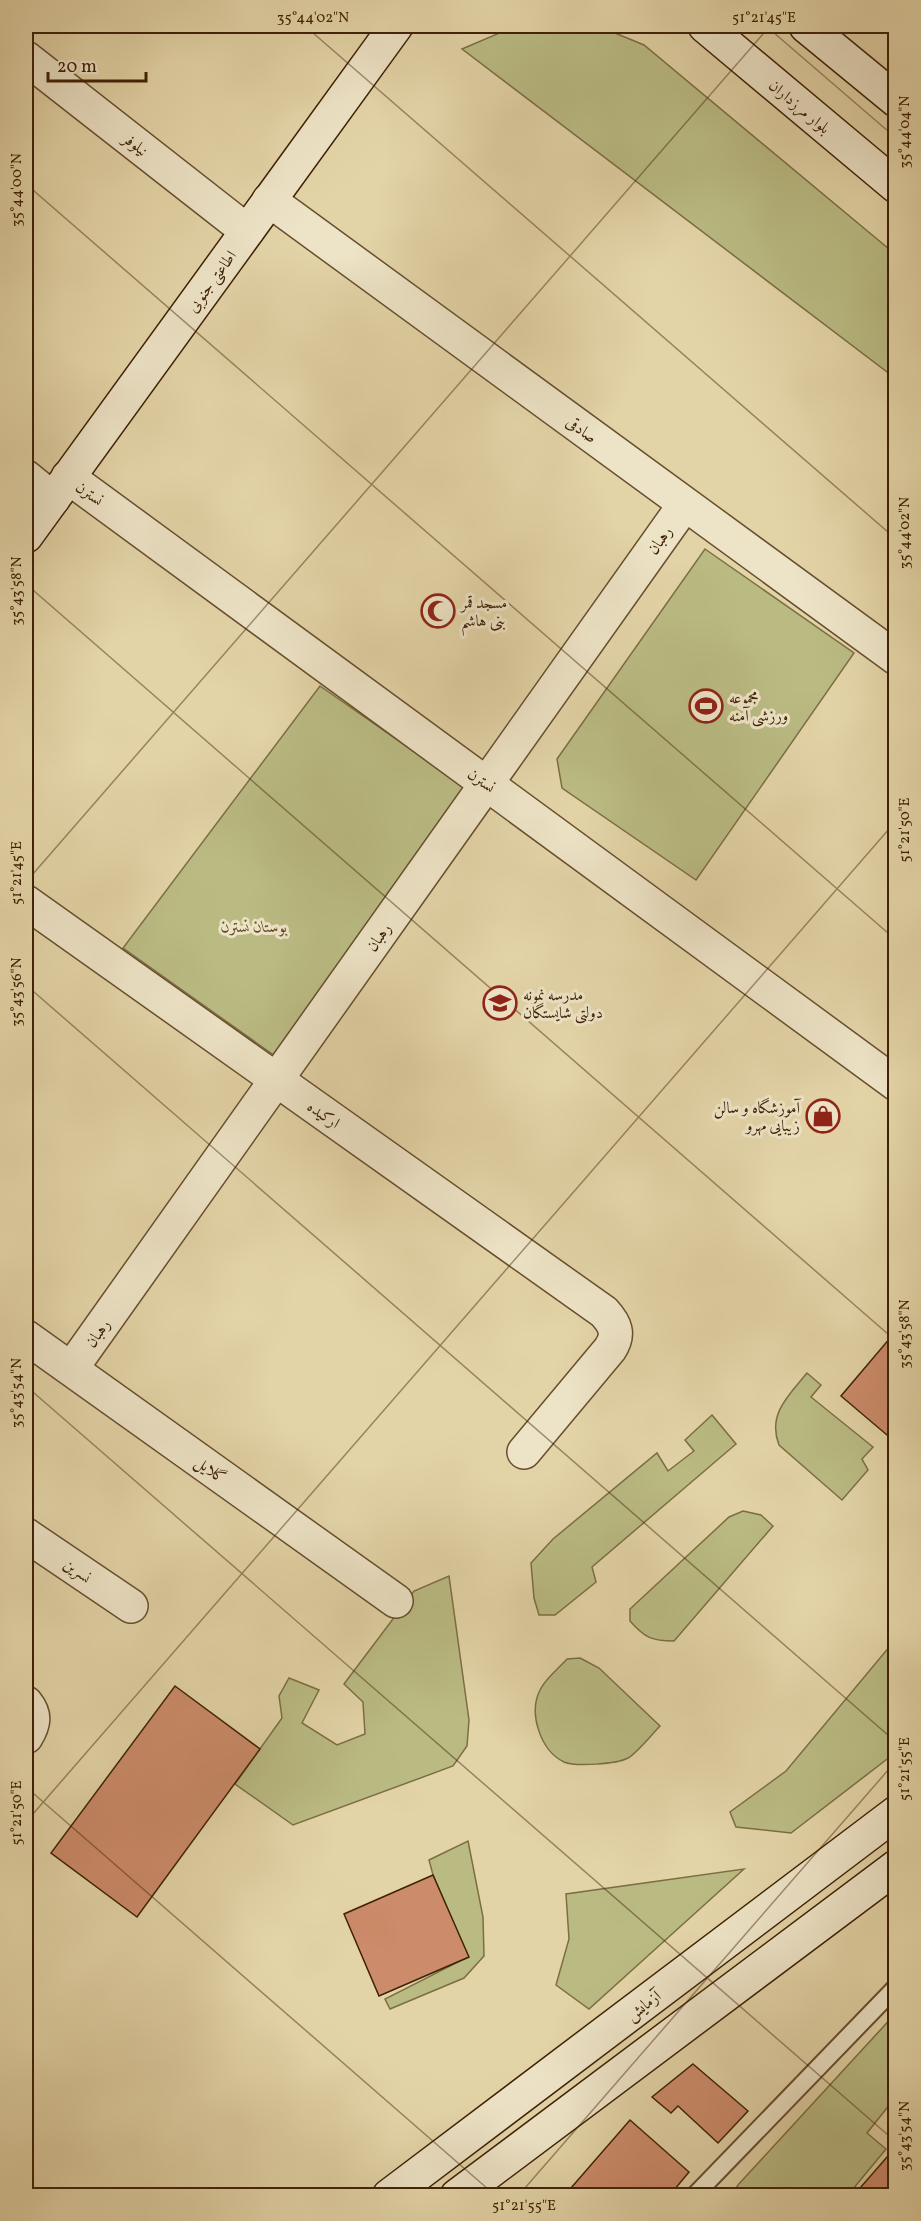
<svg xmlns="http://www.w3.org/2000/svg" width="921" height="2221" viewBox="0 0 921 2221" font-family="Vollkorn,Amiri,serif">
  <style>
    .green { fill: #babb83; stroke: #7c6e44; stroke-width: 1.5 }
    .building { fill: #cc8b6a; stroke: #3e2105; stroke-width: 1.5 }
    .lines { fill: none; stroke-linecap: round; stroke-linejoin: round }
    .lane-casing { stroke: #674e2e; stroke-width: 20 }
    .street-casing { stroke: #674e2e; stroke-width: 36 }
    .secondary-casing { stroke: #3e2105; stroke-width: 36 }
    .lane { stroke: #ede3c6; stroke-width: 16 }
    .street { stroke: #ede3c6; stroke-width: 33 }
    .secondary { stroke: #ede3c6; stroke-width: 33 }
    .ticks { fill: none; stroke: #3e2105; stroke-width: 1.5; stroke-opacity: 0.45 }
    .labels { text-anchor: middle; stroke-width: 6; stroke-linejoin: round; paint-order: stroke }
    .street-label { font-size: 16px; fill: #3e2105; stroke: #ede3c6 }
    .poi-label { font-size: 16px; fill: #3e2105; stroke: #ede3c6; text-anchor: start }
    .park-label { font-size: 16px; font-style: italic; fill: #5d4824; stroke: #ede3c6 }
    .neatline { fill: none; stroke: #3e2105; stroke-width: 2 }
    .ticks-label { font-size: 15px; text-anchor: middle; fill: #3e2105 }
  </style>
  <rect width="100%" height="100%" fill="#e3d4a7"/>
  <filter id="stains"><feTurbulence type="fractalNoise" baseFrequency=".00333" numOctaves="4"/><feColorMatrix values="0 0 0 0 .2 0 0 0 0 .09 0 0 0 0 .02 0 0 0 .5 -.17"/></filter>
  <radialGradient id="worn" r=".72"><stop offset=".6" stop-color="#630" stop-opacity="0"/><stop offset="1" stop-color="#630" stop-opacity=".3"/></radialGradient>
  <!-- green -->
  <path class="green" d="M 516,26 L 598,26 L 644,45 L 895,254 L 895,378 L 462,49 Z
    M 705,549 L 854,653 L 696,880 L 562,788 L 557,759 Z
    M 320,686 L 468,789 L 275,1056 L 123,948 Z
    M 807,1373 L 821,1385 L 811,1397 L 873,1447 L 862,1459 L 868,1470 L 842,1500 L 779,1445 C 767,1414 789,1395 807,1373 Z
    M 712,1415 L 736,1444 L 592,1567 L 596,1582 L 555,1615 L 539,1615 L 534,1598 L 531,1563 L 553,1539 L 657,1453 L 668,1471 L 694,1451 L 685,1440 Z
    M 743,1511 L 761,1515 L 773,1526 L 674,1641 C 652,1641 645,1638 630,1621 L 630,1609 L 729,1517 Z
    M 449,1576 L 469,1720 L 467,1746 L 453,1766 L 293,1825 L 235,1784 L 282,1718 L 279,1696 L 289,1678 L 319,1690 L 302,1723 L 337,1745 L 365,1734 L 363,1702 L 344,1684 L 414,1591 Z
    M 895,1640 L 895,1753 L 791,1833 L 736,1827 L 730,1812 L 786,1771 Z
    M 580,1658 L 599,1668 L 660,1726 C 652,1734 638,1752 628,1758 C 617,1764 576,1767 564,1762 C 541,1751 528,1714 540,1690 C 545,1679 558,1669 567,1659 Z
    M 468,1841 L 483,1917 L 484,1956 L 464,1978 L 390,2009 L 385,1999 L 468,1957 L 433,1875 L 429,1860 Z
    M 744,1869 L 589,2009 L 556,1985 L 569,1939 L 566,1894 Z
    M 895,2014 L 895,2098 L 867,2133 L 886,2149 L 848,2195 L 736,2196 L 733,2193 L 738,2185 Z"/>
  <!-- building -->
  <path class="building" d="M 896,1331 L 896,1434 L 891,1430 L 887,1435 L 841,1396 Z
    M 175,1686 L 260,1749 L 137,1917 L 51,1853 Z
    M 433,1875 L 469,1957 L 379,1996 L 344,1914 Z
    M 693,2064 L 748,2111 L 718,2143 L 678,2106 L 671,2113 L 652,2097 Z
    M 630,2120 L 689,2172 L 669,2196 L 564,2196 Z
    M 895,2148 L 896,2196 L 853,2196 Z"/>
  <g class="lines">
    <defs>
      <path id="lane" d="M 694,2196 L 896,1987"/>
      <path id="street" d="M 26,58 L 247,231
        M 269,200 L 896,658
        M 26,477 L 53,499
        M 68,477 L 896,1084
        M 26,902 L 604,1312 C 615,1324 620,1334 610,1349 L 524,1452
        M 26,1337 L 396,1601
        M 71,1369 L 685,504
        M 26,1535 L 131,1606
        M 26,1703 C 36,1715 34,1724 26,1737"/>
      <path id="secondary" d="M 705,26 L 896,186
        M 806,26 L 896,100
        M 26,536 L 396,26
        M 389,2196 L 896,1813
        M 457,2196 L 896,1867"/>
    </defs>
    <!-- lane casing -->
    <use href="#lane" class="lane-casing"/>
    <!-- street casing -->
    <use href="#street" class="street-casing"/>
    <!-- secondary casing -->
    <use href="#secondary" class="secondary-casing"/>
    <!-- lane -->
    <use href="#lane" class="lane"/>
    <!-- street -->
    <use href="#street" class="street"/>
    <!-- secondary -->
    <use href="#secondary" class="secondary"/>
  </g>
  <!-- ticks -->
  <path class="ticks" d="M 305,26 L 896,539M 766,26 L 896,138M 26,184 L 896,940M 26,584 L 896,1341M 26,882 L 770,26M 26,985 L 896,1742M 26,1386 L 896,2142M 26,1787 L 496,2196M 26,1822 L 896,821M 26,2188 L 35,2196M 518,2196 L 896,1761"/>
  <!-- icons -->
  <defs>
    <symbol id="mosque-ring" viewBox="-11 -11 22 22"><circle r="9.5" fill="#ede3c6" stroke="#8f2418" stroke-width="1.5"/><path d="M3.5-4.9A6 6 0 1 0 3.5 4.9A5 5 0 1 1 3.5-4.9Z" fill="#8f2418"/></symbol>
    <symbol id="stadium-ring" viewBox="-11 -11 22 22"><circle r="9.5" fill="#ede3c6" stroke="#8f2418" stroke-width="1.5"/><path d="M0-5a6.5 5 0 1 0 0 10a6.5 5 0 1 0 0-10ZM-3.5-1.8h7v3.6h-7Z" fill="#8f2418"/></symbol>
    <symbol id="school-ring" viewBox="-11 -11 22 22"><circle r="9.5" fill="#ede3c6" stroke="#8f2418" stroke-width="1.5"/><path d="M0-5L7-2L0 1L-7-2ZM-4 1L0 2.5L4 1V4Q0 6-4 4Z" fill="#8f2418"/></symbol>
    <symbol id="shop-ring" viewBox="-11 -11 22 22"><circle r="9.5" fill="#ede3c6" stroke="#8f2418" stroke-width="1.5"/><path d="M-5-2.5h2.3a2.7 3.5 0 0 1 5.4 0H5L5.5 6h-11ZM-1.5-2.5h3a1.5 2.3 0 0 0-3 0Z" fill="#8f2418"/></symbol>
  </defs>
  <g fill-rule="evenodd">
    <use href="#mosque-ring" x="419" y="592" width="38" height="38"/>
    <use href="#stadium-ring" x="687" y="687" width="38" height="38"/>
    <use href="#school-ring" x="481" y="984" width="38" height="38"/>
    <use href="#shop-ring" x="804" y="1097" width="38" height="38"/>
  </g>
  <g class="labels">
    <!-- street labels -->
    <g class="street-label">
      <text transform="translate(800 106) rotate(40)" y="6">بلوار مرزداران</text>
      <text transform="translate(136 144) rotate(38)" y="6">نیلوفر</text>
      <text transform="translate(211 281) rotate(-54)" y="6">اطاعتی جنوبی</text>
      <text transform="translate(582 429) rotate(36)" y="6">صادقی</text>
      <text transform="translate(90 493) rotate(36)" y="6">نسترن</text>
      <text transform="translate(659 540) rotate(-55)" y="6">رهبان</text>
      <text transform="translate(482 780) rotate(36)" y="6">نسترن</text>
      <text transform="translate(378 937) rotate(-55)" y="6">رهبان</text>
      <text transform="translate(324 1114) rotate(35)" y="6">ارکیده</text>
      <text transform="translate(97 1333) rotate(-55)" y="6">رهبان</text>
      <text transform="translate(211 1469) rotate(36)" y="6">گلایل</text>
      <text transform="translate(78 1570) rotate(34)" y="6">نسرین</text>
      <text transform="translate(643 2005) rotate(-37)" y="6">آزمایش</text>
    </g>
    <!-- poi labels -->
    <g class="poi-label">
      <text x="461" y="608">مسجد قمر<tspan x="461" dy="18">بنی هاشم</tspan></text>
      <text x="729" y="703">مجموعه<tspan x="729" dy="18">ورزشی آمنه</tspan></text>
      <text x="523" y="1000">مدرسه نمونه<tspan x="523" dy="18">دولتی شایستگان</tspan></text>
      <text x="800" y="1113" text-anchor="end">آموزشگاه و سالن<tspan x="800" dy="18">زیبایی مهرو</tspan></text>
    </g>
    <!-- park labels -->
    <g class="park-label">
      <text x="254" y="932">بوستان نسترن</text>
    </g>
  </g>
  <!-- margin -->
  <rect width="921" height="2221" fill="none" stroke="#e3d4a7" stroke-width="66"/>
  <!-- scale -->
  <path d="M48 72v9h98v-9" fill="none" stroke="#3e2105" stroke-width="3"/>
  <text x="57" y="72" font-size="18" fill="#3e2105" stroke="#ede3c6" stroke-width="4.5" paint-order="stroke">20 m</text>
  <rect x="33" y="33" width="855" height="2155" class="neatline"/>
  <g class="ticks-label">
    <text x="313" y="22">35°44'02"N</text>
    <text x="764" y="22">51°21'45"E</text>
    <text transform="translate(904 132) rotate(-90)" y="5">35°44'04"N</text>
    <text transform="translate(16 190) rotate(-90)" y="5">35°44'00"N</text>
    <text transform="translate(904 533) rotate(-90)" y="5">35°44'02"N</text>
    <text transform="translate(16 591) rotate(-90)" y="5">35°43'58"N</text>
    <text transform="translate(904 830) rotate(-90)" y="5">51°21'50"E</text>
    <text transform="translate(16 873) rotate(-90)" y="5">51°21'45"E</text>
    <text transform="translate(16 992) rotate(-90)" y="5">35°43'56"N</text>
    <text transform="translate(904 1334) rotate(-90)" y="5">35°43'58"N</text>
    <text transform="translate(16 1393) rotate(-90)" y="5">35°43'54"N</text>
    <text transform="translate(904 1769) rotate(-90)" y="5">51°21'55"E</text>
    <text transform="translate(16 1813) rotate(-90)" y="5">51°21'50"E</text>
    <text transform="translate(904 2136) rotate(-90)" y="5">35°43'54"N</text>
    <text x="524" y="2210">51°21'55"E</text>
  </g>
  <rect width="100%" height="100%" filter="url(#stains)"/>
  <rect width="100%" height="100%" fill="url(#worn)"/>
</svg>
